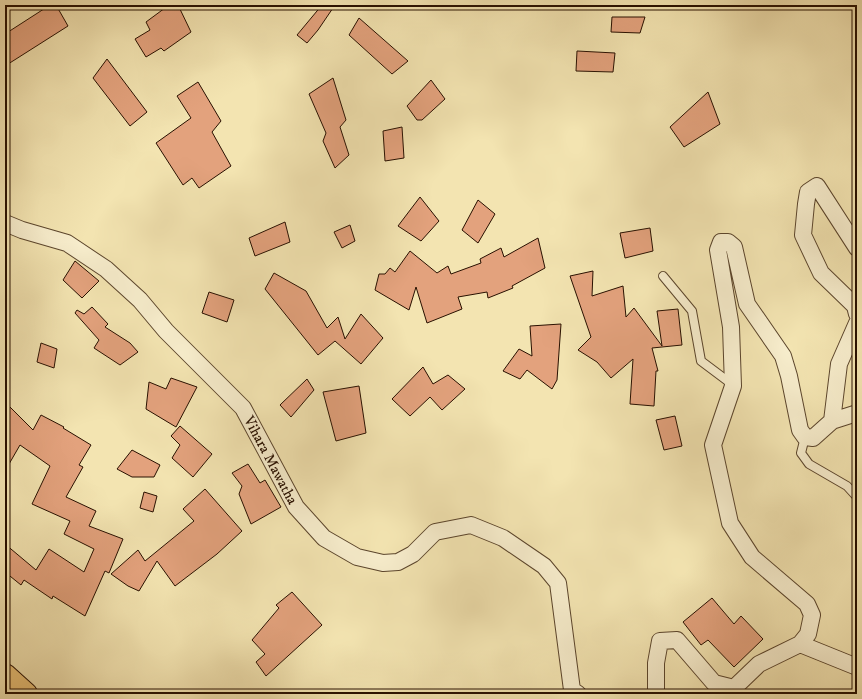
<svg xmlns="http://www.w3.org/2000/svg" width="862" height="699" viewBox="0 0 862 699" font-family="'IM FELL DW Pica',serif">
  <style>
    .building { fill: #e3a27d; stroke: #281000 }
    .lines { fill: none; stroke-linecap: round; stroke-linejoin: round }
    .service-casing { stroke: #5b452c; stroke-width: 10 }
    .minor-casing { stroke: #5b452c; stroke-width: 18 }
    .primary-casing { stroke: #281000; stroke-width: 24 }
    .service { stroke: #f7edcc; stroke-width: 8 }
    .minor { stroke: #f7edcc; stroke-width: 16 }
    .primary { stroke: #eac278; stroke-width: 22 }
    .labels { text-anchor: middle; stroke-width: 3; stroke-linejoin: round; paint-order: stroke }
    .street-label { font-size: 15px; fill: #281000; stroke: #f7edcc }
  </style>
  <rect width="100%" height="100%" fill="#f3e4b1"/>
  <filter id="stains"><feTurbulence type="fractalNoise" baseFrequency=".005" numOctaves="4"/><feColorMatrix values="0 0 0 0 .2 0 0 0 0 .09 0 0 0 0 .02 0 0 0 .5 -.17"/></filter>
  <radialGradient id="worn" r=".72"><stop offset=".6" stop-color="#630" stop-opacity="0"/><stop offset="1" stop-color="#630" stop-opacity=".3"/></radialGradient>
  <!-- building -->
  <path class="building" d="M 50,5 L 56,5 L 68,26 L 5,66 L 5,34 Z
    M 169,5 L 178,5 L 191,32 L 164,51 L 161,48 L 146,57 L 135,39 L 150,30 L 146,22 Z
    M 322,5 L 335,5 L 318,30 L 307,43 L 297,35 Z
    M 612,17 L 645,17 L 640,33 L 611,32 Z
    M 359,18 L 408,61 L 392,74 L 349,35 Z
    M 577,51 L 615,53 L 613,72 L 576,71 Z
    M 107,59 L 147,112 L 130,126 L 93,78 Z
    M 333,78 L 346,120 L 340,127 L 349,155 L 335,168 L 323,141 L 326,133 L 309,94 Z
    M 431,80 L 445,99 L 422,120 L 417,120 L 407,106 Z
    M 198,82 L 221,121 L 212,132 L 231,166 L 199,188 L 192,178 L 183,185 L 156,143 L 191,118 L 177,96 Z
    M 708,92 L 720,124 L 684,147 L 670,127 Z
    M 402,127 L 404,158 L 385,161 L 383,131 Z
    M 420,197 L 439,221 L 421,241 L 398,226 Z
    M 478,200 L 495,214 L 478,243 L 462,230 Z
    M 285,222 L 290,242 L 255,256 L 249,238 Z
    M 350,225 L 355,241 L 342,248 L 334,232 Z
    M 650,228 L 653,251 L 625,258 L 620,233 Z
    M 538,238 L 545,268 L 512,286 L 513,288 L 488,298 L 487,292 L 458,297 L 462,309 L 427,323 L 416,287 L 409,310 L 375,290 L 379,274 L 385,274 L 390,268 L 395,272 L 410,251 L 437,273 L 448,266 L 451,274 L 481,263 L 480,259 L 501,248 L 504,257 Z
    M 75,261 L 99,281 L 82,298 L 63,280 Z
    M 593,271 L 592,296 L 623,286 L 626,317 L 634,308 L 662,346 L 657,311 L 678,309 L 682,345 L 652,348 L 658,371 L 656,371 L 654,406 L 630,404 L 633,359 L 611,378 L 597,362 L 578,350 L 591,337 L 570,276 Z
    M 274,273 L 306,291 L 327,328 L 338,317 L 345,339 L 361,314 L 383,338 L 361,364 L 335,341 L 318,355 L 265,289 Z
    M 209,292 L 234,300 L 227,322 L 202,313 Z
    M 92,307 L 108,324 L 105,327 L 130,343 L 138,352 L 120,365 L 94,348 L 99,340 L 75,313 L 77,310 L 84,314 Z
    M 561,324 L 557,380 L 552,389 L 527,370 L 520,379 L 503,371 L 519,349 L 532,356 L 530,326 Z
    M 41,343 L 57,349 L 54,368 L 37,362 Z
    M 423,367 L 433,384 L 448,375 L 465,389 L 442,410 L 430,397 L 410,416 L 392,399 Z
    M 171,378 L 197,387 L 176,427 L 146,409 L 149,382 L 166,389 Z
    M 307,379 L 314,390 L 291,417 L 280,405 Z
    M 359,386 L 366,433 L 336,441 L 323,392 Z
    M 5,402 L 33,430 L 41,415 L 64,427 L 63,428 L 91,445 L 79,465 L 83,467 L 66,497 L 96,511 L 89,526 L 123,539 L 109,573 L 105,571 L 85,616 L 53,596 L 52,599 L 24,580 L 21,585 L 5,572 L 5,544 L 36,570 L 49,549 L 84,572 L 94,549 L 64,534 L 70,521 L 32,504 L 50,466 L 20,445 L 5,471 Z
    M 675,416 L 682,446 L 664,450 L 656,420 Z
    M 180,426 L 212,454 L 193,477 L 172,458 L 180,445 L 171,436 Z
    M 132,450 L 160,465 L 154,477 L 132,477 L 117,469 Z
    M 248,464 L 260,483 L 265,480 L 281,507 L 251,524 L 239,494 L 242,486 L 232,473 Z
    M 205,489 L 242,531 L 217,554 L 175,586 L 157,561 L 139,591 L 128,586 L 111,574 L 138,550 L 145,561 L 194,521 L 183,509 Z
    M 144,492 L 157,496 L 153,512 L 140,508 Z
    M 292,592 L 322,625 L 266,676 L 256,662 L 265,654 L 252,640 L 279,608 L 276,605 Z
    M 712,598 L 734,624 L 741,616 L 763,639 L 734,667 L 708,640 L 701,645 L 683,622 Z"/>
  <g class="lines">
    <defs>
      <path id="service" d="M 663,276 L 692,311 L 701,361 L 733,385
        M 805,437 L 801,453 L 809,464 L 847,486 L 857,497"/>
      <path id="minor" d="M 5,223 L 22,230 L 67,243 L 106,269 L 140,300 L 166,331 L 243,408 L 296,507 L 324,538 L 357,557 L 383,563 L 398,562 L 413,554 L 435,532 L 471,525 L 503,538 L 544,566 L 558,583 L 572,690 L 578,694
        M 857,248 L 817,186 L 808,192 L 806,204 L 803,235 L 821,273 L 855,306 L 857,314
        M 832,421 L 857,413
        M 800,644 L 857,667
        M 656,694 L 656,663 L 660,641 L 677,640 L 714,683 L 734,688 L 759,664 L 800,644 L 808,634 L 812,615 L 807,604 L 752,557 L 730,523 L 713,445 L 733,386 L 731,327 L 718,250 L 721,242 L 728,242 L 734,247 L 747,304 L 783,356 L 789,376 L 800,430 L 805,437 L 813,438 L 832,421 L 839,364 L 857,323"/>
      <path id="primary" d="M 5,675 L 26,694"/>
    </defs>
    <!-- service casing -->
    <use href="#service" class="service-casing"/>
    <!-- minor casing -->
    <use href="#minor" class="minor-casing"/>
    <!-- primary casing -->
    <use href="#primary" class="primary-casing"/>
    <!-- service -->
    <use href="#service" class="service"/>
    <!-- minor -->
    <use href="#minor" class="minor"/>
    <!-- primary -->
    <use href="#primary" class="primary"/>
  </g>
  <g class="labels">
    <!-- street labels -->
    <g class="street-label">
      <text transform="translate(271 460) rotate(62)" y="5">Vihara Mawatha</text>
    </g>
  </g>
  <!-- margin -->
  <rect width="862" height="699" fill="none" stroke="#f3e4b1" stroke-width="20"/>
  <rect x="6" y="6" width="850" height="687" fill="none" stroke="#281000" stroke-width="2"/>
  <rect x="10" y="10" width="842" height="679" fill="none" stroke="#281000"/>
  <rect width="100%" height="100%" filter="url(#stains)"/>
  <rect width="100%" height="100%" fill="url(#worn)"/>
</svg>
